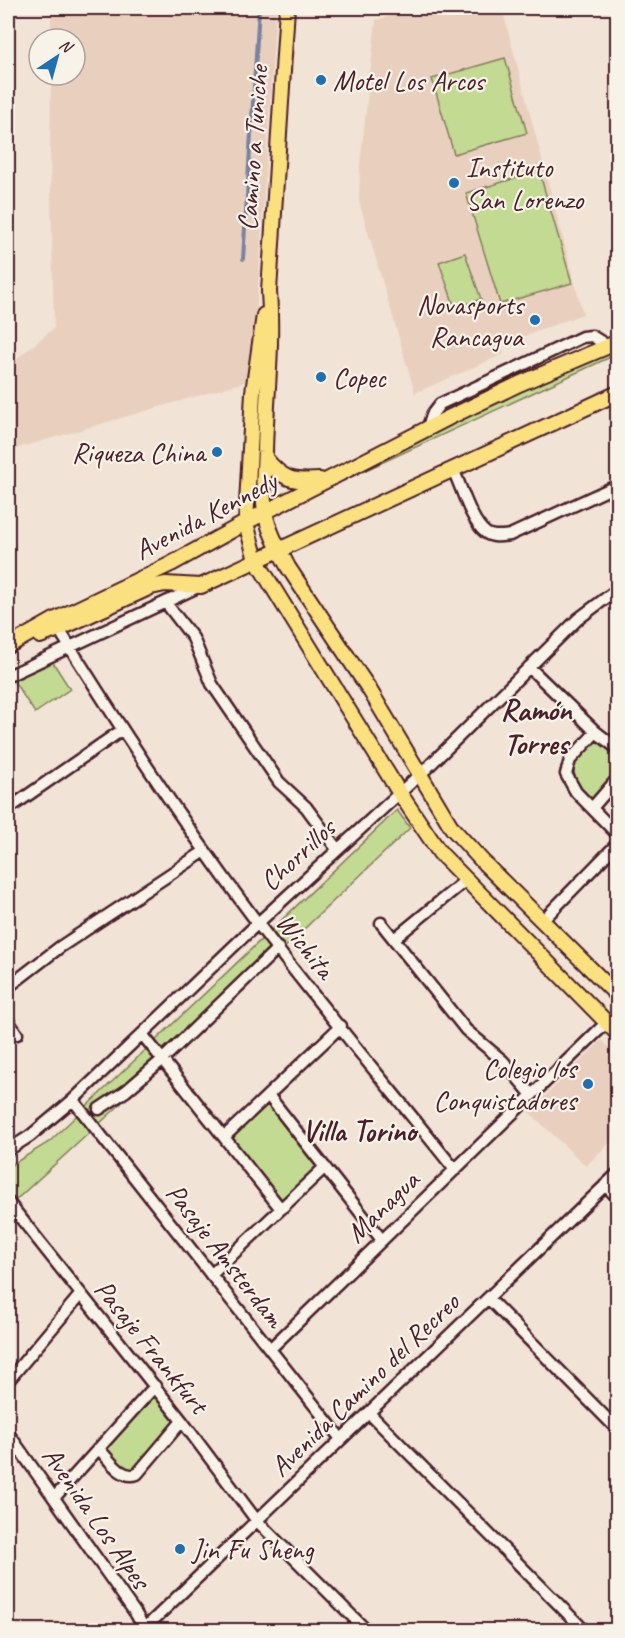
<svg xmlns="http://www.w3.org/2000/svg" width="625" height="1638" viewBox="0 0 625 1638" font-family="Caveat,sans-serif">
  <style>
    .built { fill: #e9d0be }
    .green { fill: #c2da91; stroke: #867c5e; stroke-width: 1.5 }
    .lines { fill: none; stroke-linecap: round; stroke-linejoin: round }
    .stream { stroke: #7882a1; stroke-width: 4 }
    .minor-casing { stroke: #4a1f2b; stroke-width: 15 }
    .major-casing { stroke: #4a1f2b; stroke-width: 18 }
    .minor { stroke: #f7f3e8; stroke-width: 10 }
    .major { stroke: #fbe080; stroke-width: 14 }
    .poi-dot { fill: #1f6fb2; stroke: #f7f3e8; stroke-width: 2 }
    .labels { text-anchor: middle; stroke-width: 4.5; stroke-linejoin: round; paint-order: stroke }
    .poi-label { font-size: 28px; fill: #4a1f2b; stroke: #f7f3e8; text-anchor: start }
    .street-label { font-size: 28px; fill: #4a1f2b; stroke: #f7f3e8 }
    .neighbourhood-label { font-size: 30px; font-weight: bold; fill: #4a1f2b; stroke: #f7f3e8 }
  </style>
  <rect width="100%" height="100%" fill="#f1e3d5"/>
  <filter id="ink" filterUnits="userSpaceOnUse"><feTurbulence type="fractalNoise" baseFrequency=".0167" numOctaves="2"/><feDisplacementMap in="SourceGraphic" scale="12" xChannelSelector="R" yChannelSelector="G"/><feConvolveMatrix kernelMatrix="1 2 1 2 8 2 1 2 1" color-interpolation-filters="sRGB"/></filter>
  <g filter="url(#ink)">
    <!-- built -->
    <path class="built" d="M 51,8 L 276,8 L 252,380 L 8,451 L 8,372 L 20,356 L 54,328 L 50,153 L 51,75 L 75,75 L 75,39 L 51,39 Z
      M 419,8 L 502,8 L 583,314 L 501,345 L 504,354 L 415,393 L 359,201 L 360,165 L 376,20 Z
      M 602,1040 L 617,1056 L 617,1135 L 586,1166 L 529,1112 Z"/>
    <!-- green -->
    <path class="green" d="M 505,58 L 527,133 L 454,154 L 432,79 Z
      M 539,171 L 572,283 L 500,304 L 466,193 Z
      M 465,253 L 481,299 L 455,308 L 439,262 Z
      M 617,344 L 617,354 L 340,482 L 338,479 L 417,434 Z
      M 52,661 L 70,689 L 35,713 L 13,680 Z
      M 597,737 L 615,752 C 622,776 609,786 593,801 C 563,771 572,764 597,737 Z
      M 397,810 L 410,828 L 111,1113 L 8,1207 L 8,1167 L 49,1142 Z
      M 265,1105 L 271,1106 L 317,1164 C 310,1177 295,1196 281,1200 L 233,1142 L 234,1137 Z
      M 150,1392 L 180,1422 L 135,1470 L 120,1474 L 104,1450 Z"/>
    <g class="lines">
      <!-- stream -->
      <path class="stream" d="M 243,259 L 259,8"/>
      <defs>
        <path id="minor" d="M 427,429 L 433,413 L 440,404 L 582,337 L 592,336 L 608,346
          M 453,469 C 461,486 471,522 486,533 C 493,538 502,536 510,535 L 618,485
          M 166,603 L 193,638 L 212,684 L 279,782 L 306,807 L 337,849
          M 55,623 C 118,725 184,825 256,921 C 320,1006 389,1087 455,1170
          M 529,667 L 596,732 L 570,760 L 566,774 L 576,792 L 618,835
          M 8,676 L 200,586
          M 596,732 L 618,749
          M 592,808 L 618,778
          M 8,809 L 122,730
          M 542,921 L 618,843
          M 381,923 L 466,1030 L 503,1061 L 532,1095
          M 394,939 L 466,880
          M 8,987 L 60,947 L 205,851
          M 8,1021 L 17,1034
          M 142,1034 L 281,1209
          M 268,1095 L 382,1240
          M 73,1100 L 341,1439
          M 99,1109 L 126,1091 L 162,1060 L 278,948
          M 224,1137 L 341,1026
          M 8,1150 L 30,1136 L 73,1100 L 258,923 L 428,767 L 578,619 L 618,589
          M 605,1185 L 618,1198
          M 8,1202 L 182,1421 L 257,1521 L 366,1630
          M 211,1275 L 325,1167
          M 488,1298 L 618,1430
          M 270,1349 L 606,1023
          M 8,1381 L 80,1295
          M 369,1413 L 584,1630
          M 8,1433 L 136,1614 L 145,1630
          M 99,1449 C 109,1459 121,1480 137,1474 L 182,1421
          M 54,1498 L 155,1386
          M 143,1630 L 618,1173
          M 611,1630 L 618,1624"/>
        <path id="major" d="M 287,8 L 269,291 C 273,345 266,399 265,452 C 264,471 262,493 265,512 C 269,532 279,550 288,567 L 369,689 L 452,828 L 484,863 L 618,996
          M 264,315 L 253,392 L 246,523 L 256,560 L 399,792 L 440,853 L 618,1034
          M 265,458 C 283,480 292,482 320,480
          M 40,636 L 59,629 L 151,587 L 165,584 L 201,586 L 618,393
          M 8,646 L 54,620 L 171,564 L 265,512 L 448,418 L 519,384 L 618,342"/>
      </defs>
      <!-- minor casing -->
      <use href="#minor" class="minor-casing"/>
      <!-- major casing -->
      <use href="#major" class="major-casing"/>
      <!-- minor -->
      <use href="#minor" class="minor"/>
      <!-- major -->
      <use href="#major" class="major"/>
    </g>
  </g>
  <!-- markers -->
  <g class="poi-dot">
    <circle cx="321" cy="80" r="6"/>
    <circle cx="454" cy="183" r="6"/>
    <circle cx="535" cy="320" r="6"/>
    <circle cx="321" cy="377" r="6"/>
    <circle cx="217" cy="452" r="6"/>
    <circle cx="588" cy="1084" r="6"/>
    <circle cx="180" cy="1549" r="6"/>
  </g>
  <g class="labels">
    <!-- poi labels -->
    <g class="poi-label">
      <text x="333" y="90">Motel Los Arcos</text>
      <text x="466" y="177">Instituto<tspan x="466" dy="32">San Lorenzo</tspan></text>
      <text x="523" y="314" text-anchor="end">Novasports<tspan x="523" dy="32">Rancagua</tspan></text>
      <text x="333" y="387">Copec</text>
      <text x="205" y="462" text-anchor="end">Riqueza China</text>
      <text x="576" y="1078" text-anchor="end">Colegio los<tspan x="576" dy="32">Conquistadores</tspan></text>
      <text x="192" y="1559">Jin Fu Sheng</text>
    </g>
    <!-- street labels -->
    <g class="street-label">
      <text transform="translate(252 148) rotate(-86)" y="10">Camino a Tuniche</text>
      <text transform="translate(205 515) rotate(-28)" y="10">Avenida Kennedy</text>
      <text transform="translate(297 854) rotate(-43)" y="10">Chorrillos</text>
      <text transform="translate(306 945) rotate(51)" y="10">Wichita</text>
      <text transform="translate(382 1206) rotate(-44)" y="10">Managua</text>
      <text transform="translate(226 1255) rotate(52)" y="10">Pasaje Amsterdam</text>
      <text transform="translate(152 1346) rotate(51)" y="10">Pasaje Frankfurt</text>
      <text transform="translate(364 1384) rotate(-44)" y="10">Avenida Camino del Recreo</text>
      <text transform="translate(97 1517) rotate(55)" y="10">Avenida Los Alpes</text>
    </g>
    <!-- neighbourhood labels -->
    <g class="neighbourhood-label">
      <text x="536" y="720">Ramón<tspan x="536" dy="34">Torres</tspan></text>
      <text x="359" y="1141">Villa Torino</text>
    </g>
  </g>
  <!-- margin -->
  <rect width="625" height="1638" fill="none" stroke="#f7f3e8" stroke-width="30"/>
  <rect x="15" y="15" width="595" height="1608" fill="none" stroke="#4a1f2b" stroke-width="2" filter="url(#ink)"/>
  <!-- north arrow -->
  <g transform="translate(57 57) rotate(36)"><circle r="28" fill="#f7f3e8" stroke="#b29e9c" stroke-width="1.5"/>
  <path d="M0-4.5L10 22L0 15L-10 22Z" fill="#1f6fb2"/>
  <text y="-9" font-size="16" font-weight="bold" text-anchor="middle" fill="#4a1f2b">N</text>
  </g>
</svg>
